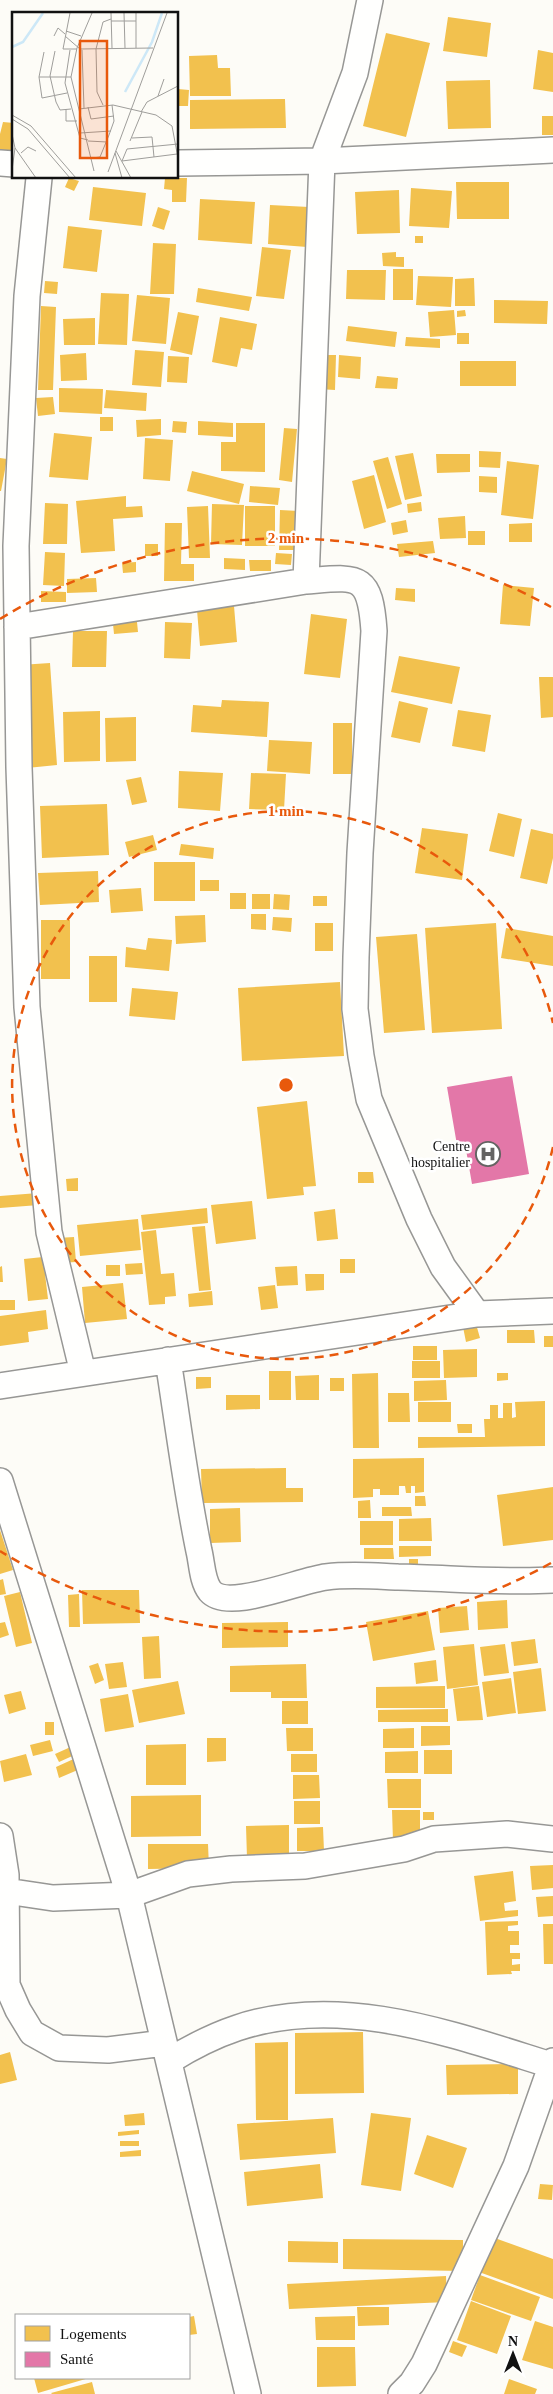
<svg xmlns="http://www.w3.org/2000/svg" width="553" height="2394" viewBox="0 0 553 2394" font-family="Georgia,serif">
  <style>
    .homes { fill: #f2c14e }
    .health { fill: #e377a8 }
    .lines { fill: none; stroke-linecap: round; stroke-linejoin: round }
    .minor-casing { stroke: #979795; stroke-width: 28 }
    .minor { stroke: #fffffe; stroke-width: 25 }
    .ring { fill: none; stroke: #e8590c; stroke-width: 2.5; stroke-dasharray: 9 6 }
    .labels { text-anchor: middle; stroke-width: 5; stroke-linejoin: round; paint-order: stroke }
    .poi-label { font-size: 14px; fill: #111; stroke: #fff; text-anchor: end }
    .inset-river { fill: none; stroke: #cde8f7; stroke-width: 2.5 }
    .inset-road { fill: none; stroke: #9f9e9b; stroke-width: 1 }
    .view { fill: #e8590c; fill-opacity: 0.15; stroke: #e8590c; stroke-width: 2.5 }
    .inset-edge { fill: none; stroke: #111; stroke-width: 2.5 }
    .centre { fill: #e8590c; stroke: #fff; stroke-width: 2.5 }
    .ring-label { font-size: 15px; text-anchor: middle; font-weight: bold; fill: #e8590c; stroke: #fff; stroke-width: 5; stroke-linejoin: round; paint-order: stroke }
  </style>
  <rect width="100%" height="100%" fill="#fdfcf7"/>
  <!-- homes -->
  <path class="homes" d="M 448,17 L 491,23 L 487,57 L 443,51 Z
    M 386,33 L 430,43 L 406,137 L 363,126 Z
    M 538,50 L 553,53 L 553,92 L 533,89 Z
    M 217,55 L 218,68 L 230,68 L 231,96 L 190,96 L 189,56 Z
    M 490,80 L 491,128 L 448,129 L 446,81 Z
    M 178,89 L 189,90 L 188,106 L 178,106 Z
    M 285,99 L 286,128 L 190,129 L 190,100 Z
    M 542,116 L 553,116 L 553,135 L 542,135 Z
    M 3,122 L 14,123 L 14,163 L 0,161 L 0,134 Z
    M 69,178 L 79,181 L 74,191 L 65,187 Z
    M 165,178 L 187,178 L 186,202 L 172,202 L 172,190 L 164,189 Z
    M 456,182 L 509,182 L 509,219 L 457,219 Z
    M 93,187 L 146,193 L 142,226 L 89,220 Z
    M 411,188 L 452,191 L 449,228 L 409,226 Z
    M 399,190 L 400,233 L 357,234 L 355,192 Z
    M 200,199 L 255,202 L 252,244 L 198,240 Z
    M 270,205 L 309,207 L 307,247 L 268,244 Z
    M 158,207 L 170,211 L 164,230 L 152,226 Z
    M 68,226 L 102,230 L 97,272 L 63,268 Z
    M 415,236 L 423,236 L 423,243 L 415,243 Z
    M 153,243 L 176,244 L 174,294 L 150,294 Z
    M 262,247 L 291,250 L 284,299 L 256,296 Z
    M 396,252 L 396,257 L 404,257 L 404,267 L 383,266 L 382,253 Z
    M 393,269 L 413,269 L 413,300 L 393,300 Z
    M 347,270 L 386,270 L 385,300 L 346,299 Z
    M 418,276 L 453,277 L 451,307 L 416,305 Z
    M 474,278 L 475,306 L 455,306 L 455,279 Z
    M 45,281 L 58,282 L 57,294 L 44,293 Z
    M 198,288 L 252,297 L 249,311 L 196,302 Z
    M 101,293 L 129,294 L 127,345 L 98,344 Z
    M 137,295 L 170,298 L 166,344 L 132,341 Z
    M 494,300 L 548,301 L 547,324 L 494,323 Z
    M 41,306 L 56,307 L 53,390 L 38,390 Z
    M 454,310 L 456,335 L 430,337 L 428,312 Z
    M 465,310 L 466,316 L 457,317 L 457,311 Z
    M 178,312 L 199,316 L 192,355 L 170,350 Z
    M 220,317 L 257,324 L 252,350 L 241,348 L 237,367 L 212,362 Z
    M 95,318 L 95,345 L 64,345 L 63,319 Z
    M 348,326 L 397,332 L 395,347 L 346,341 Z
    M 457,333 L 469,333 L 469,344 L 457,344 Z
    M 406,337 L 440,339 L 440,348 L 405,346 Z
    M 135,350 L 164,352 L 161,387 L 132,385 Z
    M 86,353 L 87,380 L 61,381 L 60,355 Z
    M 319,355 L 336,355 L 335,390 L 318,389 Z
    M 339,355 L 361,357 L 360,379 L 338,377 Z
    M 168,356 L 189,357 L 187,383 L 167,382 Z
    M 460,361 L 516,361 L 516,386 L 460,386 Z
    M 377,376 L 398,378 L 397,389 L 375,388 Z
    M 59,388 L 103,389 L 102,414 L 59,412 Z
    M 106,390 L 147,393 L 146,411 L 104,408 Z
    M 53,397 L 55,414 L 38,416 L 36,398 Z
    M 100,417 L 113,417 L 113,431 L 100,431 Z
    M 161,419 L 161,435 L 137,437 L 136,420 Z
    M 173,421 L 187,422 L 186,433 L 172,432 Z
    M 198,421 L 233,423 L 233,437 L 198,435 Z
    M 236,423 L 265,423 L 265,472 L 221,471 L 221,442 L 236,442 Z
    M 284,428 L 297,429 L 292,482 L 279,480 Z
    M 54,433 L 92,437 L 88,480 L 49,477 Z
    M 145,438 L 173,440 L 170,481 L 143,479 Z
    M 479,451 L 501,452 L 500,468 L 479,467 Z
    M 413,453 L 422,496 L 405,500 L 395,456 Z
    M 436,454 L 470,454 L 470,472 L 437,473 Z
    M 388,457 L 402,504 L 387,509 L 373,461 Z
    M 0,458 L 7,459 L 1,491 L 0,491 Z
    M 507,461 L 539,465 L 533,519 L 501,515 Z
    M 192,471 L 244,484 L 239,504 L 187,491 Z
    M 374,475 L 386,522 L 364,529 L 352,481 Z
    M 479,476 L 497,477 L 497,493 L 479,492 Z
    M 250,486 L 280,488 L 278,505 L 249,502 Z
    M 126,496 L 126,507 L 142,506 L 143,517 L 113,519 L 115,551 L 81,553 L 76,501 Z
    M 421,502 L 422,511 L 408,513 L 407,504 Z
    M 45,503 L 68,504 L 67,544 L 43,544 Z
    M 212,504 L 244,505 L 242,545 L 211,544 Z
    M 208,506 L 210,558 L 189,558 L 187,507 Z
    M 245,506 L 275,506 L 275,546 L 245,546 Z
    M 280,510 L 299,511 L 298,550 L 279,550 Z
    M 465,516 L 466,538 L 440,539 L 438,518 Z
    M 406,520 L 408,532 L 393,535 L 391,523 Z
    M 165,523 L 182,523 L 181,564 L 194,564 L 194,581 L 164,581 Z
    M 532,523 L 532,542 L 509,542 L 509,524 Z
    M 468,531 L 485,531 L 485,545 L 468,545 Z
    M 433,541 L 435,553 L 399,557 L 397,544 Z
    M 145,544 L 158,544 L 158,556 L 145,556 Z
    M 45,552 L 65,553 L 64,586 L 43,585 Z
    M 276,553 L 292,554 L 291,565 L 275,564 Z
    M 224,558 L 245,559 L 245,570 L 224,569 Z
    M 249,560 L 271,560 L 271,571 L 250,571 Z
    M 136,562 L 136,572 L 123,573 L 122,563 Z
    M 96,578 L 97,592 L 67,593 L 67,579 Z
    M 503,585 L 534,588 L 530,626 L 500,624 Z
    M 396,588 L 415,589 L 415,602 L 395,600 Z
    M 41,591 L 66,592 L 66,602 L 41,602 Z
    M 234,606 L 237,642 L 200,646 L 197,610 Z
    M 136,612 L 138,632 L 114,634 L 112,614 Z
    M 311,614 L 347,619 L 340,678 L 304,674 Z
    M 165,622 L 192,623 L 190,659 L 164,658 Z
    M 73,631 L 107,631 L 106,667 L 72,667 Z
    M 399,656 L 460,667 L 452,704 L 391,692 Z
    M 50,663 L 57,765 L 27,768 L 20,665 Z
    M 539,677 L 553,677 L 553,717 L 541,718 Z
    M 222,700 L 269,702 L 267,737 L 191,732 L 193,705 L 221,707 Z
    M 399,701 L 428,708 L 420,743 L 391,737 Z
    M 458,710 L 491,715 L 485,752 L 452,746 Z
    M 100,711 L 100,761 L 64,762 L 63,712 Z
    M 136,717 L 136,761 L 106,762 L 105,718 Z
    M 333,723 L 352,723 L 352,774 L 333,774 Z
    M 269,740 L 312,742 L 310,774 L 267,771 Z
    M 179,771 L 223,773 L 220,811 L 178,808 Z
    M 251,773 L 286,774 L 284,810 L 249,809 Z
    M 141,777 L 147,802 L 132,805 L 126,780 Z
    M 107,804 L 109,855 L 42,858 L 40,806 Z
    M 498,813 L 522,819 L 514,857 L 489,851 Z
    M 422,828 L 468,834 L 462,880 L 415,873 Z
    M 531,829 L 553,834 L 553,858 L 547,884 L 520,878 Z
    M 153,835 L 157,850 L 129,857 L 125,842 Z
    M 181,844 L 214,848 L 213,859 L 179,855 Z
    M 154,862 L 195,862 L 195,901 L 154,901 Z
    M 98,871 L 99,902 L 40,905 L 38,873 Z
    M 200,880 L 219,880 L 219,891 L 200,891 Z
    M 141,888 L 143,911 L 111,913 L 109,890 Z
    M 230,893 L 246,893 L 246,909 L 230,909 Z
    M 252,894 L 270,894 L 270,909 L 252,909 Z
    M 274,894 L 290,895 L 289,910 L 273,909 Z
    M 313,896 L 327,896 L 327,906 L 313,906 Z
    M 251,914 L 266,914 L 266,930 L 251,929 Z
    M 205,915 L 206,942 L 176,944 L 175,916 Z
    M 273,917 L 292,918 L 291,932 L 272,930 Z
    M 41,920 L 70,920 L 70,979 L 41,979 Z
    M 315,923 L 333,923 L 333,951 L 315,951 Z
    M 496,923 L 502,1029 L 432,1033 L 425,928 Z
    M 506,928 L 553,936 L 553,966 L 501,958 Z
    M 417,934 L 425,1030 L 384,1033 L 376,937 Z
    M 148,938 L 172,940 L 169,971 L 125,967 L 126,947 L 146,950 Z
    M 89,956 L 117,956 L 117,1002 L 89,1002 Z
    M 340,982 L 344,1056 L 242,1061 L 238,988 Z
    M 132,988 L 178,992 L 175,1020 L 129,1016 Z
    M 307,1101 L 316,1186 L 303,1187 L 304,1195 L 267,1199 L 257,1107 Z
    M 358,1172 L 373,1172 L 374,1183 L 358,1183 Z
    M 78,1178 L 78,1191 L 67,1191 L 66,1179 Z
    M 38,1193 L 39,1205 L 0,1208 L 0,1196 Z
    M 252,1201 L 256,1239 L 216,1244 L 211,1205 Z
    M 207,1208 L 208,1223 L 143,1230 L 141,1215 Z
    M 335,1209 L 338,1239 L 317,1241 L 314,1212 Z
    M 138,1219 L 141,1250 L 80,1256 L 77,1225 Z
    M 205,1226 L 211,1290 L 199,1291 L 192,1227 Z
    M 156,1230 L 161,1274 L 174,1273 L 176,1296 L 165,1297 L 165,1304 L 149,1305 L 141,1232 Z
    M 74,1237 L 76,1262 L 59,1263 L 57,1238 Z
    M 43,1257 L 48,1299 L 28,1301 L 24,1259 Z
    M 340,1259 L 355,1259 L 355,1273 L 340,1273 Z
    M 142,1263 L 143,1274 L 126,1275 L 125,1264 Z
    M 106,1265 L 120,1265 L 120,1276 L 106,1276 Z
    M 2,1266 L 3,1282 L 0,1282 L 0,1267 Z
    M 297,1266 L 298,1285 L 277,1286 L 275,1267 Z
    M 305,1274 L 324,1274 L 324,1290 L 306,1291 Z
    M 123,1283 L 127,1319 L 85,1323 L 82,1287 Z
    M 275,1285 L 278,1308 L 261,1310 L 258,1287 Z
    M 212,1291 L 213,1305 L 189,1307 L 188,1294 Z
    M 0,1300 L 15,1300 L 15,1310 L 0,1310 Z
    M 46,1310 L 48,1329 L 28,1332 L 29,1342 L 0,1346 L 0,1316 Z
    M 476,1324 L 480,1338 L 466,1342 L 463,1327 Z
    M 507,1330 L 534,1330 L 535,1343 L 507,1343 Z
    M 544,1336 L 553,1336 L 553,1347 L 544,1347 Z
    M 413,1346 L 437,1346 L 437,1360 L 413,1360 Z
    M 477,1349 L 477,1377 L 444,1378 L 443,1350 Z
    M 412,1361 L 440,1361 L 440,1378 L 412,1378 Z
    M 269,1371 L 291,1371 L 291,1400 L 269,1400 Z
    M 378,1373 L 379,1448 L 353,1448 L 352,1374 Z
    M 497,1373 L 508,1373 L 508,1380 L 497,1381 Z
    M 319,1375 L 319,1400 L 296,1400 L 295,1376 Z
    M 196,1377 L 211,1377 L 211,1388 L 196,1389 Z
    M 330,1378 L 344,1378 L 344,1391 L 330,1391 Z
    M 446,1380 L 447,1400 L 414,1401 L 414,1381 Z
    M 388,1393 L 409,1393 L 410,1422 L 388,1422 Z
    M 226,1395 L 260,1395 L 260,1409 L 226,1410 Z
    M 545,1401 L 545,1446 L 418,1448 L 418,1437 L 485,1437 L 484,1419 L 490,1419 L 490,1405 L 498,1405 L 498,1418 L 503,1418 L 503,1403 L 512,1403 L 512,1418 L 516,1417 L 515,1402 Z
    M 418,1402 L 451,1402 L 451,1422 L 418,1422 Z
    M 457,1424 L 472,1424 L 472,1433 L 458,1433 Z
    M 424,1458 L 424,1492 L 415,1493 L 415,1486 L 411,1486 L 411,1493 L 406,1493 L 405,1486 L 399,1486 L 399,1495 L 380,1495 L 380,1489 L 373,1489 L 373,1497 L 353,1498 L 353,1459 Z
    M 286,1468 L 286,1488 L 303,1488 L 303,1502 L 202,1503 L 201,1469 Z
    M 553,1487 L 553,1540 L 503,1546 L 497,1495 Z
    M 415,1496 L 425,1496 L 426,1506 L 415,1506 Z
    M 370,1500 L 371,1518 L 358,1518 L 358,1501 Z
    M 382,1507 L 411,1507 L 412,1516 L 382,1516 Z
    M 240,1508 L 241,1542 L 210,1543 L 210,1509 Z
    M 431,1518 L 432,1541 L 399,1541 L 399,1519 Z
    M 360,1521 L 393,1521 L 393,1545 L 360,1545 Z
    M 0,1530 L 13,1570 L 0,1574 Z
    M 399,1546 L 431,1546 L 431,1556 L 399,1557 Z
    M 364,1548 L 393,1548 L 394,1559 L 364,1559 Z
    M 409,1559 L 418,1559 L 418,1566 L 409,1566 Z
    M 3,1579 L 6,1594 L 0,1595 L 0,1580 Z
    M 82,1590 L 139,1590 L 140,1623 L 83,1624 Z
    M 20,1592 L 32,1643 L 16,1647 L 4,1596 Z
    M 79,1594 L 80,1627 L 69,1627 L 68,1595 Z
    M 507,1600 L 508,1628 L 478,1630 L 477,1602 Z
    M 467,1606 L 469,1630 L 440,1633 L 438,1608 Z
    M 428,1611 L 435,1650 L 373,1661 L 366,1622 Z
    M 5,1622 L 9,1635 L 0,1638 L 0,1623 Z
    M 288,1622 L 288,1647 L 222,1648 L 222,1623 Z
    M 159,1636 L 161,1678 L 144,1679 L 142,1637 Z
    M 535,1639 L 538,1663 L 514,1666 L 511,1642 Z
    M 474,1644 L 478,1685 L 447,1689 L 443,1647 Z
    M 505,1644 L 509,1673 L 484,1676 L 480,1647 Z
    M 436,1660 L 438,1681 L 416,1684 L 414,1663 Z
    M 123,1662 L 127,1687 L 109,1689 L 105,1664 Z
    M 98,1663 L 104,1680 L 95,1684 L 89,1666 Z
    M 306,1664 L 307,1698 L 271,1698 L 271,1692 L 230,1692 L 230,1666 Z
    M 541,1668 L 546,1711 L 518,1714 L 513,1672 Z
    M 511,1678 L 516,1713 L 487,1717 L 482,1682 Z
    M 178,1681 L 185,1714 L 139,1723 L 132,1690 Z
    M 445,1686 L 445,1708 L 376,1708 L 376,1687 Z
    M 479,1686 L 483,1720 L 457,1721 L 453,1689 Z
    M 21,1691 L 26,1709 L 9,1714 L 4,1695 Z
    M 128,1694 L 134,1727 L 105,1732 L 100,1699 Z
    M 282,1701 L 308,1701 L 308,1724 L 282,1724 Z
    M 448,1709 L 448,1722 L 378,1722 L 378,1710 Z
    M 45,1722 L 54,1722 L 54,1735 L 45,1735 Z
    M 421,1726 L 450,1726 L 450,1745 L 421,1746 Z
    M 286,1728 L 313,1728 L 313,1751 L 287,1751 Z
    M 414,1728 L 414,1748 L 383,1748 L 383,1729 Z
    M 207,1738 L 226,1738 L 226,1761 L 207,1762 Z
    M 50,1740 L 53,1751 L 33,1756 L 30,1745 Z
    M 186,1744 L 186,1785 L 146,1785 L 146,1745 Z
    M 75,1745 L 79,1753 L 59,1762 L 55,1754 Z
    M 424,1750 L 452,1750 L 452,1774 L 424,1774 Z
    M 418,1751 L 418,1773 L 385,1773 L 385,1752 Z
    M 26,1754 L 32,1775 L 4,1782 L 0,1761 Z
    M 291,1754 L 317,1754 L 317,1772 L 291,1772 Z
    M 78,1757 L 80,1769 L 59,1778 L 56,1767 Z
    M 293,1775 L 319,1775 L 320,1798 L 293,1799 Z
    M 387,1779 L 421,1779 L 421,1808 L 388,1808 Z
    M 201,1795 L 201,1836 L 131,1837 L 131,1796 Z
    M 294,1801 L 320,1801 L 320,1824 L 294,1824 Z
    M 392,1810 L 420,1810 L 420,1840 L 393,1841 Z
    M 423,1812 L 434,1812 L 434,1820 L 423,1820 Z
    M 289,1825 L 289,1857 L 247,1858 L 246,1826 Z
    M 323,1827 L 324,1851 L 297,1851 L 297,1828 Z
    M 148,1844 L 208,1844 L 209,1868 L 148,1869 Z
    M 553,1865 L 553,1888 L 532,1890 L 530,1866 Z
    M 513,1871 L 516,1901 L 504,1903 L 505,1911 L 518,1910 L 518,1916 L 480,1921 L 474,1876 Z
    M 553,1896 L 553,1916 L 538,1917 L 536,1897 Z
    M 518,1921 L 518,1925 L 508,1926 L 508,1931 L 519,1931 L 519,1945 L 510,1945 L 510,1953 L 520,1953 L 520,1959 L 512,1959 L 512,1965 L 520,1964 L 520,1971 L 511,1971 L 512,1974 L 487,1975 L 485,1922 Z
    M 543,1924 L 553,1924 L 553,1964 L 544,1964 Z
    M 363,2032 L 364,2093 L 295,2094 L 295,2033 Z
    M 288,2042 L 288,2120 L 256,2120 L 255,2043 Z
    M 10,2052 L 17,2080 L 0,2084 L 0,2055 Z
    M 518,2064 L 518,2094 L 447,2095 L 446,2065 Z
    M 144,2113 L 145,2125 L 125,2126 L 124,2115 Z
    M 371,2113 L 411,2118 L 401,2191 L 361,2185 Z
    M 333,2118 L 336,2153 L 240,2160 L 237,2124 Z
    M 139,2130 L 139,2134 L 118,2136 L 118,2132 Z
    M 427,2135 L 467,2148 L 453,2188 L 414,2174 Z
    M 120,2141 L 139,2141 L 139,2146 L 120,2146 Z
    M 141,2150 L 141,2156 L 120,2157 L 120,2152 Z
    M 320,2164 L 323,2198 L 247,2206 L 244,2172 Z
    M 540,2184 L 553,2185 L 552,2200 L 538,2199 Z
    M 492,2237 L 553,2259 L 553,2299 L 479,2272 Z
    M 343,2239 L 463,2240 L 463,2271 L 343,2269 Z
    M 288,2241 L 338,2242 L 338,2263 L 288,2262 Z
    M 480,2275 L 540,2297 L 531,2321 L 471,2300 Z
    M 446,2276 L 447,2302 L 289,2309 L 287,2284 Z
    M 471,2301 L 511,2316 L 497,2354 L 457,2340 Z
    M 357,2307 L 389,2307 L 389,2325 L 358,2326 Z
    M 194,2316 L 197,2334 L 189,2335 L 189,2317 Z
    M 355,2316 L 355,2340 L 316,2340 L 315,2317 Z
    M 535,2321 L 553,2327 L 553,2369 L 522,2360 Z
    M 453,2341 L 467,2346 L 462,2357 L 449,2352 Z
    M 317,2347 L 355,2347 L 356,2386 L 317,2387 Z
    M 34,2378 L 89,2378 L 38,2393 Z
    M 509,2379 L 537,2389 L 535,2394 L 504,2394 Z
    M 92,2382 L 95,2394 L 52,2394 L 51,2393 Z"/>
  <!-- health -->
  <path class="health" d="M 512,1076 L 529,1174 L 472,1184 L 465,1144 L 457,1145 L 447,1087 Z"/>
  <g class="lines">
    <defs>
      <path id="minor" d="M 0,163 L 14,164
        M 178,163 L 322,161 L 553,150
        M 39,178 L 27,296 L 16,546 L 19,767 L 27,1007 L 49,1232 L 83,1373
        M 306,581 L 322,161 L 355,73 L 370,0
        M 17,627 L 306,581 C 358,577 370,572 374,631 L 360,853 L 356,957 L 355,1009 L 361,1056 L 369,1099 L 419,1219 L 443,1267 L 477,1314
        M 168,1360 C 178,1424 186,1488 199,1551 C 202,1563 202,1581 210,1591 C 228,1612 300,1580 326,1577 C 350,1574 374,1576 398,1577 C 450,1578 501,1583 553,1580
        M 0,1386 L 477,1314 L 553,1311
        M 0,1481 L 129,1895 L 248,2394
        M 0,1836 L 6,1875 L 7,1985 L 18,2010 L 32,2033 L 59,2048 L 108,2050 L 164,2043
        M 6,1891 L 53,1898 L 129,1895 L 188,1874 L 231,1869 L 305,1866 L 404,1849 L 434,1839 L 507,1834 L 553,1839
        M 169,2061 C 190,2048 213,2036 237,2028 C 341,1993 451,2034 551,2065
        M 401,2394 L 412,2383 L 424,2364 L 516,2166 L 553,2061"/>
    </defs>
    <!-- minor casing -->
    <use href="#minor" class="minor-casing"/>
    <!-- minor -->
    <use href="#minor" class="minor"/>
  </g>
  <!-- distance rings -->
  <g class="ring">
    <path d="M553 1147A274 274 0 1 1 553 1023"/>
    <path d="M551 1563A547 547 0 0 1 0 1551M0 619A547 547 0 0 1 551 607"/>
  </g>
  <!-- icons -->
  <defs>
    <symbol id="hospital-ring" viewBox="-11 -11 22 22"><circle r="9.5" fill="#fff" stroke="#646362" stroke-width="1.5"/><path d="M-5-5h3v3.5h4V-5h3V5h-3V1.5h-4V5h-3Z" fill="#646362"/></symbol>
  </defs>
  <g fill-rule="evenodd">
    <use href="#hospital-ring" x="474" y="1140" width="28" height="28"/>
  </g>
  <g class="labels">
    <!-- poi labels -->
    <g class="poi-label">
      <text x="470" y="1151">Centre<tspan x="470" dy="16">hospitalier</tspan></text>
    </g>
  </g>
  <!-- overview -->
  <g transform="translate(12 12)">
    <rect width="166" height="166" fill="#fdfcf7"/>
    <path class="inset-river" d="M 0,35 L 11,30 L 31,1M 113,80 L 140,30 L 150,1"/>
    <path class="inset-road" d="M 58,1 L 51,37 L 65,37M 80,1 L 65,36 L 59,65 L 82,159M 99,1 L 100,36M 112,1 L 113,36M 124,1 L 124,36M 99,9 L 124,9M 54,19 L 69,24M 42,24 L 46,16 L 53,22M 53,24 L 68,37 L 141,36M 58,38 L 53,71 L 68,126 L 76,128M 70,38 L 72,96M 43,39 L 38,64 L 44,90 L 48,98 L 59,97M 32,40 L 27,65 L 30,86 L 55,81M 27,65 L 59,65M 146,84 L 152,67M 91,93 L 85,80 L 84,37 L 91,10 L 99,7M 76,95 L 79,107 L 102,104M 54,97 L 54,109 L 65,109M 67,97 L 101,93 L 144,103 L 160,114 L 166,146M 129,100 L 135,90 L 166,74M 0,103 L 19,114 L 64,166M 0,107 L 16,117 L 58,166M 68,121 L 99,119M 0,122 L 3,136 L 0,158M 120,126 L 140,125 L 142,145M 76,129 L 95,130M 118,129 L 130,100M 3,136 L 24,166M 104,139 L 119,166M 9,141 L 16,135 L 24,139M 103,141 L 110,166M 80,146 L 88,145 L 97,123 L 102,109 L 100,93M 110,149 L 115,137 L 166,132M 110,149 L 165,142M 96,160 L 155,1"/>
    <path class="view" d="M 68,29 L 95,29 L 95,146 L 68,146 Z"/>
    <rect width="166" height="166" class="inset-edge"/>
  </g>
  <circle cx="286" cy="1085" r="8" class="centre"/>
  <g class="ring-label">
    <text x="286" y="543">2 min</text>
    <text x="286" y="816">1 min</text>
  </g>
  <!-- legend -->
  <rect x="15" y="2314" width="175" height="65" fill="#ffffff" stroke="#a0a0a0"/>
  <rect x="25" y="2326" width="25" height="15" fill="#f2c14e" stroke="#a0a0a0"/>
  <text x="60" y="2339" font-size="15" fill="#111111">Logements</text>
  <rect x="25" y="2352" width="25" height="15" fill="#e377a8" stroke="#a0a0a0"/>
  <text x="60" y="2364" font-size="15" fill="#111111">Santé</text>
  <!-- north arrow -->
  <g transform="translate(513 2354)" stroke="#ffffff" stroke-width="4" paint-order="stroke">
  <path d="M0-4L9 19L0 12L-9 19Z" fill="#111111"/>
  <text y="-8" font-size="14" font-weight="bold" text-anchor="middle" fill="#111111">N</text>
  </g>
</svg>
